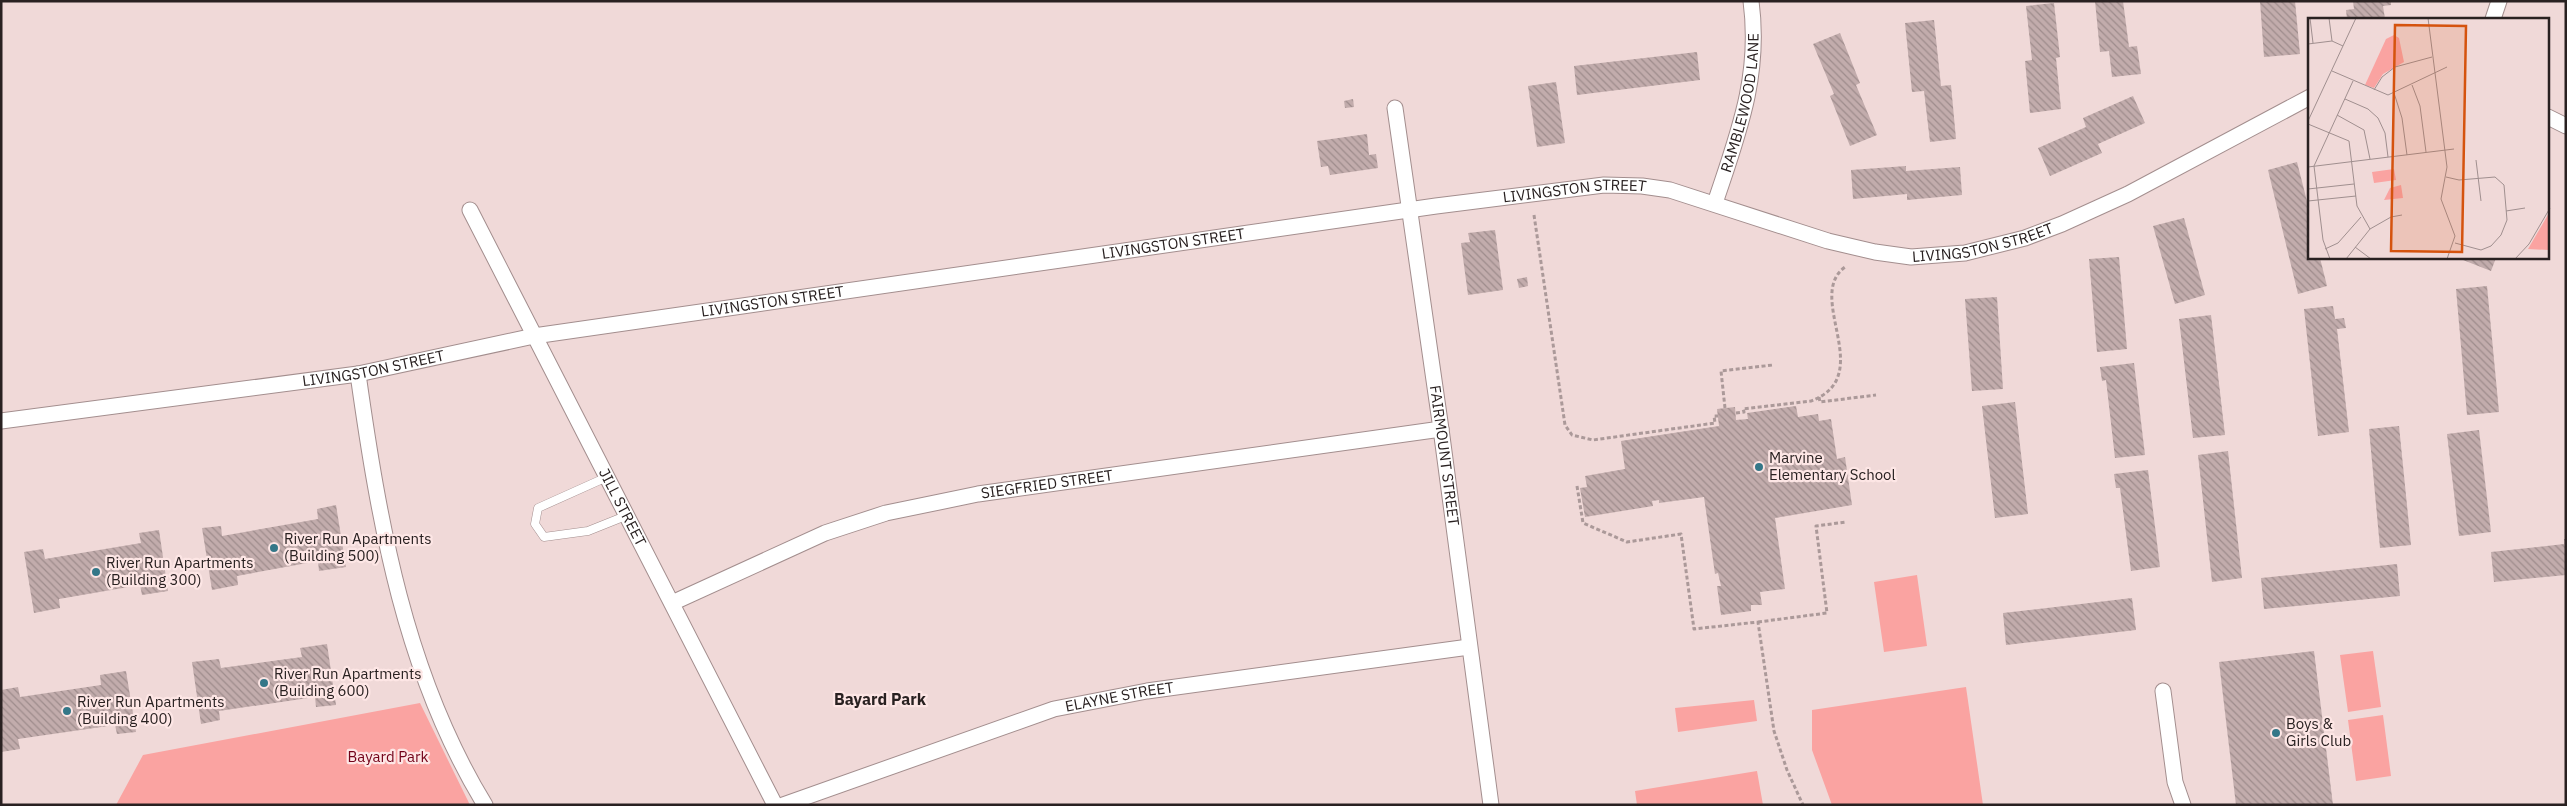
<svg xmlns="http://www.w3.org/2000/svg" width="2567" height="806" viewBox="0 0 2567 806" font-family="'IBM Plex Sans',sans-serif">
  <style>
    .park { fill: #faa3a1 }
    .building { fill: url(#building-back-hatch) }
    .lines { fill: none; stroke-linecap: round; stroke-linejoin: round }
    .lane-casing { stroke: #a38e8e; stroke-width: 9 }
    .street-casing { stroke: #a38e8e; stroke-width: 17 }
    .path { stroke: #ab9999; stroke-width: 3; stroke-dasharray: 4 2.5; stroke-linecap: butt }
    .lane { stroke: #fff; stroke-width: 8 }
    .street { stroke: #fff; stroke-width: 15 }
    .poi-dot { fill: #347788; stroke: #fde6e5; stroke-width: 2 }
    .labels { text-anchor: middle; stroke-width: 4.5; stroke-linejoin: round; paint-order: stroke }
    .street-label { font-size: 15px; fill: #292121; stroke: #fde6e5 }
    .poi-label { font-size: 15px; fill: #292121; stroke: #fde6e5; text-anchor: start }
    .park-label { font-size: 15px; fill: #720219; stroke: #fde6e5 }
    .neighbourhood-label { font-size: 16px; font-weight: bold; fill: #292121; stroke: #fde6e5 }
    .inset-road { fill: none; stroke: #a08f8f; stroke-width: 1 }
    .view { fill: #d5530e; fill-opacity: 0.15; stroke: #d5530e; stroke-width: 2.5 }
    .inset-edge { fill: none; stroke: #292121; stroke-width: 2.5 }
  </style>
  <defs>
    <pattern id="building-back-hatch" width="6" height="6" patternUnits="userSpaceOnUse" patternTransform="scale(1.25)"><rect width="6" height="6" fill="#c2acac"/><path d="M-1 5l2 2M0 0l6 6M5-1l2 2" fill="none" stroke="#9e8c8c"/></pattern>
  </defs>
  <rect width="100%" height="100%" fill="#f0d9d8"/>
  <!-- park -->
  <path class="park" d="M 1917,575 L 1927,646 L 1884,652 L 1874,582 Z
    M 2373,651 L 2381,707 L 2348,712 L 2340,655 Z
    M 1966,687 L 1983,805 L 1832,805 L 1812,750 L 1812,710 Z
    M 1754,700 L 1757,721 L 1678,732 L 1675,708 Z
    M 420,703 L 470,805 L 116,805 L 143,755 Z
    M 2383,715 L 2391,776 L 2356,781 L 2348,720 Z
    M 1757,771 L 1763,805 L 1637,805 L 1635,791 Z"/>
  <!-- building -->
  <path class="building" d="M 2095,1 L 2123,1 L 2129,47 L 2137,46 L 2141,74 L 2112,77 L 2109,51 L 2100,52 Z
    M 2260,1 L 2295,1 L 2300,54 L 2264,57 Z
    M 2353,1 L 2391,1 L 2391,5 L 2383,6 L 2385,19 L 2347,19 L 2346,10 L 2354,9 Z
    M 2054,3 L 2060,57 L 2056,58 L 2061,109 L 2030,113 L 2025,61 L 2032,60 L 2026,6 Z
    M 1934,20 L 1941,86 L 1951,85 L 1956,139 L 1930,142 L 1924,91 L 1912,92 L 1905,23 Z
    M 1840,33 L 1860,83 L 1856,85 L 1877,135 L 1850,146 L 1830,96 L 1834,94 L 1813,44 Z
    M 1697,52 L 1700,80 L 1577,95 L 1574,66 Z
    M 1556,82 L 1565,143 L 1537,147 L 1528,86 Z
    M 2133,96 L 2145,123 L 2098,144 L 2102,153 L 2050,176 L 2038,148 L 2086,127 L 2083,118 Z
    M 1353,99 L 1354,107 L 1345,108 L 1344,101 Z
    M 1367,134 L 1369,155 L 1376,154 L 1378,168 L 1330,175 L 1328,166 L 1321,167 L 1317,141 Z
    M 2297,162 L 2310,213 L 2310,258 L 2320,258 L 2327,286 L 2298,294 L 2268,170 Z
    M 1906,166 L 1906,171 L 1960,167 L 1962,195 L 1907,200 L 1907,194 L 1853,199 L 1851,170 Z
    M 2184,218 L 2205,295 L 2175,304 L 2153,226 Z
    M 1495,230 L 1503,290 L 1468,295 L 1461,243 L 1470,242 L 1468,233 Z
    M 2119,257 L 2127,349 L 2097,352 L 2089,259 Z
    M 2464,258 L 2496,258 L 2491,271 L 2463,260 Z
    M 1527,277 L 1528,286 L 1519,288 L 1517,279 Z
    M 2487,286 L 2499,412 L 2467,415 L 2456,289 Z
    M 1997,297 L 2003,389 L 1972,391 L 1965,299 Z
    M 2333,306 L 2335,319 L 2344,318 L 2346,328 L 2337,329 L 2349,432 L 2318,436 L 2304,309 Z
    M 2211,315 L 2225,435 L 2193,438 L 2179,319 Z
    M 2134,363 L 2145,455 L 2115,458 L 2106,380 L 2102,381 L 2100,367 Z
    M 2015,402 L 2028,514 L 1995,518 L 1982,406 Z
    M 1796,406 L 1798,417 L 1818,414 L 1819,421 L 1831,419 L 1837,459 L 1845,457 L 1852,505 L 1775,518 L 1785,589 L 1760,592 L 1762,605 L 1751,605 L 1751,611 L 1721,615 L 1717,586 L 1721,586 L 1718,573 L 1715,574 L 1704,497 L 1659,503 L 1659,500 L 1652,501 L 1653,506 L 1585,517 L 1580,488 L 1587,487 L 1585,476 L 1625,469 L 1621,441 L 1719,426 L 1717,409 L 1735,407 L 1736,420 L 1748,419 L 1747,413 Z
    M 2399,426 L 2411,545 L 2380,548 L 2369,429 Z
    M 2479,430 L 2491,532 L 2459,536 L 2447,434 Z
    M 2228,451 L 2242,578 L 2212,582 L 2198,455 Z
    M 2148,470 L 2160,567 L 2131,571 L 2120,488 L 2116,488 L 2114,474 Z
    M 336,505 L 346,567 L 319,571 L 318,561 L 237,576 L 238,585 L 212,590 L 202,528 L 221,526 L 222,536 L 318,519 L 317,509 Z
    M 159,530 L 168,591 L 142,595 L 140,585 L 59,599 L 60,608 L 34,613 L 24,552 L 43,549 L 45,559 L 141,543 L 139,533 Z
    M 2564,539 L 2566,539 L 2566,575 L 2494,582 L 2491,552 L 2564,544 Z
    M 2397,564 L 2400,596 L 2264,609 L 2261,578 Z
    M 2132,598 L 2136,630 L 2006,645 L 2003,613 Z
    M 327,644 L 336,705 L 316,707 L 315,697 L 219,711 L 220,720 L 201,724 L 192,662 L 219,659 L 221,668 L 302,657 L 300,648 Z
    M 2314,651 L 2333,805 L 2236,805 L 2219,662 Z
    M 126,671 L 136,732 L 117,734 L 115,725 L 18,739 L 20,749 L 1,752 L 1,690 L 18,687 L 20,697 L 101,685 L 100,675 Z"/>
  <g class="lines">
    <defs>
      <path id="lane" d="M 607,477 L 538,508 L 535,524 L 544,537 L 588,531 L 628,515"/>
      <g id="street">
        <path d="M 2493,19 L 2499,1"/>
        <path id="s1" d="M 1395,108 L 1441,429 L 1491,805"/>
        <path d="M 2548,117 L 2566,126"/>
        <path id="s2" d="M 1715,203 C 1738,134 1761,76 1751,1"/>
        <path id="s3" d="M 470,210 L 775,805"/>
        <path d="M 358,374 C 379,523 405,674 485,805"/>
        <path id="s4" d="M 1,421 L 358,374 L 534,336 L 1436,206 L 1604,185 L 1642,186 L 1670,190 L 1828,241 L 1875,252 L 1911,257 L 1965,253 L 2025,238 L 2062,224 L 2128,194 L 2310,97"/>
        <path id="s5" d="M 672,603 L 825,533 L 886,513 L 978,494 L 1441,429"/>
        <path d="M 2163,691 L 2175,782 L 2183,805"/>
        <path id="s6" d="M 783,805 L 1054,709 L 1147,691 L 1469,647"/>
      </g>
    </defs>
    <!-- lane casing -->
    <use href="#lane" class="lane-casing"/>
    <!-- street casing -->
    <use href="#street" class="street-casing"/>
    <!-- path -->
    <path class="path" d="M 1534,215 L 1565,425 L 1572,435 L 1593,440 L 1715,423 L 1714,416 L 1718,416
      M 1819,397 L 1820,402 L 1876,395
      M 1725,408 L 1721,371 L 1773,365
      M 1736,413 L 1744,412 L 1743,409 L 1811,401 C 1878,376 1804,297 1845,267
      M 1577,486 L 1583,523 L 1627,542 L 1681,534 L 1694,629 L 1758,622 L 1774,731 L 1787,770 L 1803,805
      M 1758,622 L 1827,613 L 1816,526 L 1846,522"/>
    <!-- lane -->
    <use href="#lane" class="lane"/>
    <!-- street -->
    <use href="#street" class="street"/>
  </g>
  <!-- markers -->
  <g class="poi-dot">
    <circle cx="1759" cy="467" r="5"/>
    <circle cx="274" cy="548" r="5"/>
    <circle cx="96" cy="572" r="5"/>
    <circle cx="264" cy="683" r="5"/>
    <circle cx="67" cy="711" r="5"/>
    <circle cx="2276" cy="733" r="5"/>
  </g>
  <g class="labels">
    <!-- street labels -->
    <g class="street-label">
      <text dy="5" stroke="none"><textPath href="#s2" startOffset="104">RAMBLEWOOD LANE</textPath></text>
      <text dy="5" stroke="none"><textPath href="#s4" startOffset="1591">LIVINGSTON STREET</textPath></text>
      <text dy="5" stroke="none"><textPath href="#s4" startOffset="2011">LIVINGSTON STREET</textPath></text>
      <text dy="5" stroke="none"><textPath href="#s4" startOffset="1186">LIVINGSTON STREET</textPath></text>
      <text dy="5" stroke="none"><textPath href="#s4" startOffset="781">LIVINGSTON STREET</textPath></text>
      <text dy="5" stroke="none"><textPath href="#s4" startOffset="376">LIVINGSTON STREET</textPath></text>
      <text dy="5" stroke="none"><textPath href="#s1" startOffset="351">FAIRMOUNT STREET</textPath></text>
      <text dy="5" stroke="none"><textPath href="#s5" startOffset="396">SIEGFRIED STREET</textPath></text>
      <text dy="5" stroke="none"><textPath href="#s3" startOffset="334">JILL STREET</textPath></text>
      <text dy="5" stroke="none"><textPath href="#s6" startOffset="354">ELAYNE STREET</textPath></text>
    </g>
    <!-- poi labels -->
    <g class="poi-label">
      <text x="1769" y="463">Marvine<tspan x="1769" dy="17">Elementary School</tspan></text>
      <text x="284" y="544">River Run Apartments<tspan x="284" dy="17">(Building 500)</tspan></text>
      <text x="106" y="568">River Run Apartments<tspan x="106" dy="17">(Building 300)</tspan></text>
      <text x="274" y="679">River Run Apartments<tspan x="274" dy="17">(Building 600)</tspan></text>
      <text x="77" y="707">River Run Apartments<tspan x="77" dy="17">(Building 400)</tspan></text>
      <text x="2286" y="729">Boys &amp;<tspan x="2286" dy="17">Girls Club</tspan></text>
    </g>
    <!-- park labels -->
    <g class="park-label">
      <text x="388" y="762">Bayard Park</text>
    </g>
    <!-- neighbourhood labels -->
    <g class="neighbourhood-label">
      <text x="880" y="705">Bayard Park</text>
    </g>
  </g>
  <!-- overview -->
  <g transform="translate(2308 18)">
    <rect width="241" height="241" fill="#f0d9d8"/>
    <path d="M 86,17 L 91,20 L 96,44 L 75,56 L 66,70 L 57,67 L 78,21 ZM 86,151 L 88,162 L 66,165 L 64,154 ZM 93,167 L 95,180 L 76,182 L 82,170 ZM 241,195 L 241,232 L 220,231 Z" fill="#faa3a1"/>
    <path class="inset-road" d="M 2,0 L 5,25M 21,0 L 24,23M 120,0 L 139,149 L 133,181 L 147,218 L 139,241M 0,26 L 24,23 L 35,28M 24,53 L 80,77 L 139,49M 104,67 L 112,88 L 118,134M 66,72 L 74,59 L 87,49 L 124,39M 86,75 L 94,100 L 99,137M 37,81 L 60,91 L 70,100 L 77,115 L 80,139M 29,97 L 56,112 L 62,141M 0,103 L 48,0M 0,106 L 41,123 L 49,188 L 62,211M 168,142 L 173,183M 0,149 L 146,131M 138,159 L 151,162 L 187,159 L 196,167 L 199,202 L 193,217 L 183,228 L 173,232 L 147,225M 0,171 L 46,166M 0,183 L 48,178M 198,193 L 217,190M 47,229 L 63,241M 17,231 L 30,225 L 53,199M 22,241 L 15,222 L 6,148 L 45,63M 38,241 L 62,211 L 83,199 L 94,197M 207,241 L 221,226 L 242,190"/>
    <path class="view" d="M 87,7 L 158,8 L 154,234 L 83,233 Z"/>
    <rect width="241" height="241" class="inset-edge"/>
  </g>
  <!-- border -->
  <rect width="2567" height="806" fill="none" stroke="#292121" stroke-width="5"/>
</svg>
